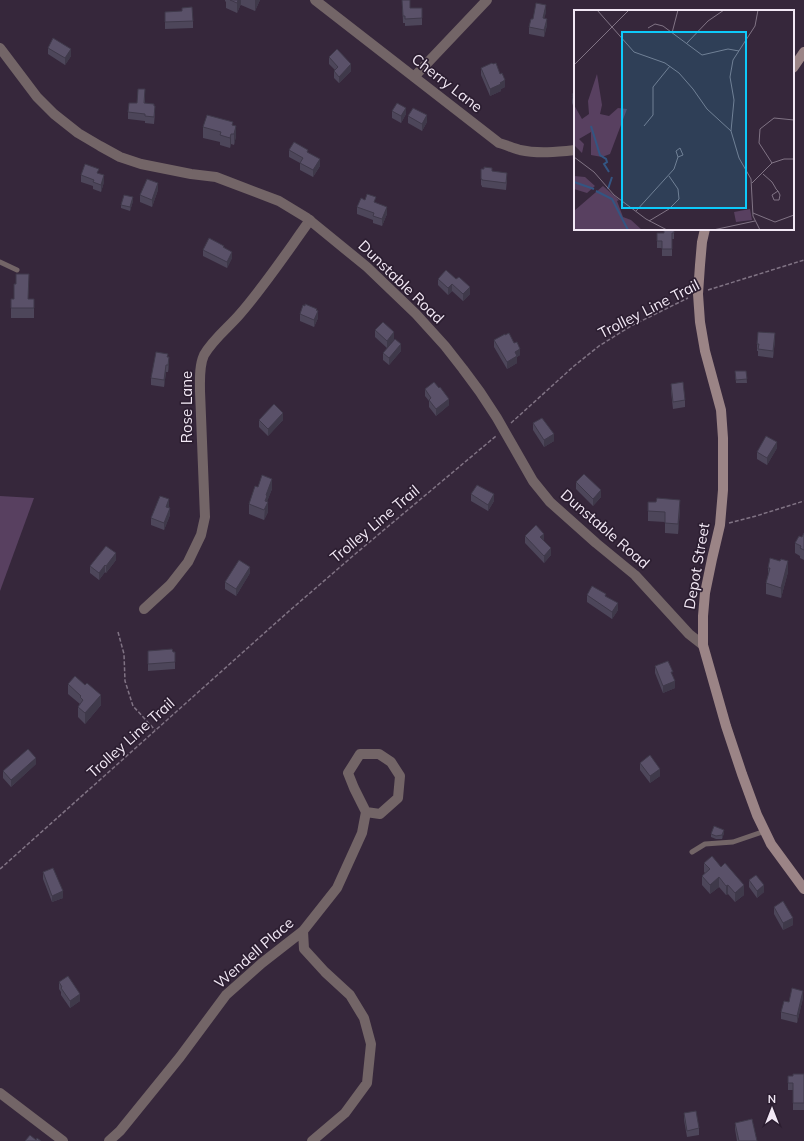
<svg xmlns="http://www.w3.org/2000/svg" width="804" height="1141" viewBox="0 0 804 1141" font-family="Mulish,sans-serif">
  <style>
    .green { fill: #584060 }
    .lines { fill: none; stroke-linecap: round; stroke-linejoin: round }
    .path { stroke: #807384; stroke-width: 1.5; stroke-dasharray: 4 2; stroke-linecap: butt }
    .service { stroke: #736567; stroke-width: 5 }
    .minor { stroke: #736567; stroke-width: 10 }
    .tertiary { stroke: #736567; stroke-width: 10 }
    .secondary { stroke: #9b8486; stroke-width: 10 }
    .wall { fill: #4d465a }
    .shaded-wall { fill: #3f394a }
    .building { fill: #5a5169; stroke: #3f394a }
    .labels { text-anchor: middle; stroke-width: 3.5; stroke-linejoin: round; paint-order: stroke }
    .street-label { font-size: 15px; fill: #f2e8f5; stroke: #2c1e31 }
    .inset-river { fill: none; stroke: #335582; stroke-width: 2 }
    .inset-road { fill: none; stroke: #817485; stroke-width: 1 }
    .view { fill: #0dcafa; fill-opacity: 0.15; stroke: #0dcafa; stroke-width: 2 }
    .inset-edge { fill: none; stroke: #f2e8f5; stroke-width: 2 }
  </style>
  <rect width="100%" height="100%" fill="#36273b"/>
  <!-- green -->
  <path class="green" d="M 0,496 L 34,498 L 0,591 Z"/>
  <g class="lines">
    <!-- path -->
    <path class="path" d="M 708,290 L 804,260
      M 511,423 L 574,366 L 599,346 L 631,326 L 688,298
      M 729,523 L 756,516 L 804,501
      M 118,632 L 124,654 L 125,681 L 133,706 L 155,730
      M 0,869 L 288,612 L 354,555 L 496,436"/>
    <!-- service -->
    <path class="service" d="M 0,262 L 17,270
      M 692,852 L 705,844 L 733,842 L 765,831"/>
    <!-- minor -->
    <path class="minor" d="M 315,0 L 499,143 C 506,145 513,148 520,150 C 538,154 557,152 575,150
      M 414,77 L 487,0
      M 144,609 L 170,585 L 188,562 L 201,535 L 205,517 L 200,391 C 200,380 199,366 204,355 C 213,339 229,327 240,314 C 266,284 287,252 310,220
      M 303,931 L 304,949 L 325,972 L 350,995 L 364,1018 L 371,1044 L 367,1083 L 345,1113 L 312,1141
      M 0,1093 L 63,1141
      M 109,1141 L 120,1131 L 180,1057 L 226,995 L 262,963 L 303,931 L 337,888 L 362,833 L 366,812 L 354,788 L 348,773 L 360,754 L 379,754 L 391,762 L 400,776 L 398,798 L 380,814 L 366,812"/>
    <!-- tertiary -->
    <path class="tertiary" d="M 0,48 L 37,97 L 54,114 L 78,133 L 100,146 L 120,157 L 141,164 L 191,174 L 216,177 L 279,201 L 307,218 L 367,267 L 416,314 L 445,346 L 463,369 L 480,392 L 497,418 L 533,481 L 550,502 L 596,543 L 635,575 L 689,634 L 703,645"/>
    <!-- secondary -->
    <path class="secondary" d="M 793,68 L 804,52
      M 705,229 L 702,242 L 700,265 L 698,294 L 700,322 L 705,351 L 721,410 L 723,438 L 723,490 L 720,525 L 712,559 L 705,593 L 703,616 L 703,645 L 726,726 L 742,774 L 757,815 L 771,844 L 804,889"/>
  </g>
  <!-- wall -->
  <path class="wall" d="M 225,0 L 260,0 L 255,11 L 241,5 L 241,4 L 237,13 L 226,8 L 226,2 L 225,1 Z
    M 402,0 L 410,8 L 422,18 L 422,25 L 405,26 L 405,23 L 403,23 Z
    M 165,12 L 193,21 L 193,28 L 165,29 Z
    M 546,12 L 544,18 L 547,25 L 544,37 L 529,34 L 529,27 L 533,19 Z
    M 48,48 L 71,56 L 65,65 L 48,54 Z
    M 329,57 L 351,71 L 339,83 L 334,78 L 334,71 L 335,70 L 329,64 Z
    M 481,68 L 500,74 L 505,87 L 501,89 L 501,91 L 490,96 L 481,75 Z
    M 575,93 L 575,111 L 572,103 L 572,94 Z
    M 145,96 L 145,103 L 155,113 L 154,124 L 145,123 L 145,121 L 128,119 L 128,112 Z
    M 392,111 L 406,114 L 401,123 L 392,118 Z
    M 408,116 L 427,122 L 422,131 L 408,123 Z
    M 233,126 L 236,136 L 234,145 L 231,144 L 230,148 L 220,145 L 220,142 L 203,138 L 203,127 Z
    M 289,150 L 308,153 L 320,166 L 313,177 L 300,170 L 300,163 L 289,157 Z
    M 484,169 L 492,171 L 507,180 L 506,190 L 482,187 L 482,186 L 481,185 L 481,179 Z
    M 99,173 L 104,182 L 101,192 L 93,189 L 93,186 L 81,182 L 81,175 Z
    M 158,190 L 152,207 L 140,202 L 140,195 Z
    M 133,201 L 130,211 L 121,208 L 121,205 Z
    M 376,203 L 387,214 L 382,226 L 373,223 L 373,220 L 357,214 L 357,207 Z
    M 674,229 L 674,239 L 672,239 L 672,256 L 662,256 L 662,248 L 657,248 L 657,233 L 664,233 Z
    M 224,247 L 232,258 L 227,268 L 203,256 L 203,250 Z
    M 446,270 L 470,294 L 463,301 L 452,291 L 448,295 L 438,285 L 438,279 Z
    M 11,299 L 34,299 L 34,318 L 11,318 Z
    M 317,310 L 318,318 L 314,327 L 300,321 L 300,314 Z
    M 375,330 L 394,339 L 387,348 L 375,337 Z
    M 494,340 L 520,355 L 517,357 L 517,363 L 507,369 L 494,347 Z
    M 775,340 L 773,358 L 758,356 L 758,351 L 757,351 L 757,344 Z
    M 401,351 L 389,365 L 383,360 L 383,353 Z
    M 168,357 L 169,364 L 168,372 L 166,372 L 164,387 L 151,385 L 151,378 Z
    M 735,371 L 746,371 L 747,383 L 736,383 Z
    M 671,384 L 685,400 L 685,407 L 673,409 L 671,391 Z
    M 425,389 L 449,405 L 436,416 L 429,407 L 429,401 L 425,396 Z
    M 259,420 L 283,420 L 268,436 L 259,427 Z
    M 533,423 L 554,441 L 544,447 L 533,430 Z
    M 777,448 L 767,465 L 757,459 L 757,452 Z
    M 576,482 L 601,497 L 593,506 L 576,489 Z
    M 258,487 L 272,489 L 267,501 L 268,512 L 264,520 L 249,514 L 249,504 Z
    M 471,494 L 494,501 L 488,511 L 471,501 Z
    M 169,506 L 169,508 L 170,515 L 164,530 L 151,525 L 151,518 Z
    M 680,510 L 678,534 L 665,533 L 665,522 L 648,521 L 648,511 Z
    M 804,533 L 804,560 L 800,558 L 800,556 L 795,553 L 795,543 L 802,537 Z
    M 525,536 L 551,555 L 544,563 L 525,543 Z
    M 116,560 L 106,573 L 105,572 L 99,580 L 90,573 L 90,566 Z
    M 768,568 L 788,572 L 781,598 L 766,594 L 766,583 L 768,576 Z
    M 250,573 L 236,596 L 225,589 L 225,582 Z
    M 587,595 L 618,610 L 612,619 L 587,602 Z
    M 148,651 L 175,662 L 175,669 L 148,671 Z
    M 655,666 L 673,676 L 675,688 L 663,693 L 655,673 Z
    M 68,684 L 101,705 L 85,724 L 78,717 L 78,707 L 80,704 L 68,694 Z
    M 640,763 L 660,776 L 650,783 L 640,770 Z
    M 36,764 L 11,787 L 3,778 L 3,771 Z
    M 724,833 L 722,839 L 716,839 L 711,837 L 711,834 Z
    M 704,863 L 744,895 L 735,902 L 728,894 L 726,895 L 719,887 L 710,894 L 702,885 L 702,876 L 705,873 L 704,872 Z
    M 43,872 L 63,898 L 52,902 L 43,879 Z
    M 749,880 L 764,892 L 757,898 L 749,887 Z
    M 774,907 L 793,925 L 783,930 L 774,914 Z
    M 59,982 L 80,1001 L 70,1008 L 61,995 L 61,992 L 59,989 Z
    M 803,998 L 797,1023 L 781,1019 L 781,1012 L 789,1002 Z
    M 804,1074 L 804,1110 L 793,1110 L 793,1090 L 788,1090 L 788,1083 L 793,1076 Z
    M 684,1113 L 699,1128 L 699,1135 L 687,1137 L 684,1120 Z
    M 752,1119 L 757,1141 L 737,1141 L 735,1129 L 735,1123 Z"/>
  <!-- shaded-wall -->
  <path class="shaded-wall" d="M 238,0 L 241,0 L 241,4 L 237,13 L 237,3 Z
    M 255,0 L 260,0 L 255,11 Z
    M 546,5 L 546,12 L 543,25 L 543,18 Z
    M 547,19 L 547,25 L 544,37 L 544,30 Z
    M 71,49 L 71,56 L 65,65 L 65,58 Z
    M 351,64 L 351,71 L 339,83 L 339,77 Z
    M 505,80 L 505,87 L 501,89 L 501,91 L 490,96 L 490,89 Z
    M 406,108 L 406,114 L 401,123 L 401,116 Z
    M 427,115 L 427,122 L 422,131 L 422,124 Z
    M 236,126 L 236,136 L 234,145 L 234,134 Z
    M 231,134 L 231,144 L 230,148 L 230,138 Z
    M 320,159 L 320,166 L 313,177 L 313,170 Z
    M 104,175 L 104,182 L 101,192 L 101,185 Z
    M 158,183 L 158,190 L 152,207 L 152,200 Z
    M 133,197 L 133,201 L 130,211 L 130,207 Z
    M 387,207 L 387,214 L 382,226 L 382,219 Z
    M 232,252 L 232,258 L 227,268 L 227,262 Z
    M 452,284 L 452,291 L 448,295 L 448,288 Z
    M 470,287 L 470,294 L 463,301 L 463,294 Z
    M 317,309 L 317,314 L 318,311 L 318,318 L 314,327 L 314,320 Z
    M 394,332 L 394,339 L 387,348 L 387,341 Z
    M 775,333 L 775,340 L 773,358 L 773,351 Z
    M 401,344 L 401,351 L 389,365 L 389,358 Z
    M 520,349 L 520,355 L 517,357 L 517,363 L 507,369 L 507,362 L 515,352 Z
    M 169,357 L 169,364 L 168,372 L 168,365 Z
    M 166,365 L 166,372 L 164,387 L 164,380 Z
    M 449,399 L 449,405 L 436,416 L 436,409 Z
    M 283,413 L 283,420 L 268,436 L 268,429 Z
    M 554,434 L 554,441 L 544,447 L 544,440 Z
    M 777,442 L 777,448 L 767,465 L 767,458 Z
    M 272,479 L 272,489 L 267,502 L 268,502 L 268,512 L 264,520 L 266,495 Z
    M 601,490 L 601,497 L 593,506 L 593,499 Z
    M 494,494 L 494,501 L 488,511 L 488,505 Z
    M 169,499 L 169,506 L 166,514 L 166,507 Z
    M 680,500 L 680,510 L 678,534 L 678,524 Z
    M 170,508 L 170,515 L 164,530 L 164,523 Z
    M 544,534 L 544,541 L 540,537 Z
    M 551,548 L 551,555 L 544,563 L 544,556 Z
    M 116,553 L 116,560 L 106,573 L 106,566 Z
    M 788,561 L 788,572 L 781,598 L 781,588 Z
    M 105,565 L 105,572 L 99,580 L 99,573 Z
    M 250,567 L 250,573 L 236,596 L 236,589 Z
    M 618,603 L 618,610 L 612,619 L 612,612 Z
    M 675,681 L 675,688 L 663,693 L 663,686 Z
    M 101,695 L 101,705 L 85,724 L 85,713 Z
    M 36,758 L 36,764 L 11,787 L 11,780 Z
    M 660,769 L 660,776 L 650,783 L 650,776 Z
    M 724,830 L 724,833 L 722,839 L 722,835 Z
    M 719,877 L 719,887 L 710,894 L 710,885 Z
    M 728,885 L 728,894 L 726,895 L 726,886 Z
    M 744,885 L 744,895 L 735,902 L 735,893 Z
    M 764,885 L 764,892 L 757,898 L 757,891 Z
    M 63,891 L 63,898 L 52,902 L 52,896 Z
    M 793,918 L 793,925 L 783,930 L 783,923 Z
    M 803,991 L 803,998 L 797,1023 L 797,1016 Z
    M 80,994 L 80,1001 L 70,1008 L 70,1001 Z"/>
  <!-- building -->
  <path class="building" d="M 230,0 L 238,0 L 237,3 Z
    M 402,0 L 410,0 L 410,8 L 422,8 L 422,18 L 405,19 L 405,16 L 403,16 Z
    M 536,3 L 546,5 L 543,18 L 547,19 L 544,30 L 529,27 L 531,19 L 533,19 Z
    M 192,7 L 193,21 L 165,22 L 165,12 L 182,11 L 182,8 Z
    M 53,38 L 71,49 L 65,58 L 48,48 Z
    M 337,49 L 351,64 L 339,77 L 334,71 L 338,67 L 329,57 Z
    M 492,63 L 493,64 L 496,63 L 500,74 L 502,73 L 505,80 L 500,83 L 501,84 L 490,89 L 481,68 Z
    M 138,89 L 145,89 L 144,103 L 154,104 L 154,106 L 155,106 L 154,117 L 145,116 L 145,114 L 128,112 L 129,103 L 137,103 Z
    M 575,93 L 575,104 L 572,96 L 573,96 L 572,94 Z
    M 397,103 L 406,108 L 401,116 L 392,111 Z
    M 413,108 L 427,115 L 422,124 L 408,116 Z
    M 207,115 L 233,122 L 232,125 L 236,126 L 234,134 L 231,134 L 230,138 L 220,135 L 221,132 L 203,127 Z
    M 294,142 L 308,150 L 307,152 L 320,159 L 313,170 L 300,163 L 303,158 L 289,150 Z
    M 85,164 L 99,169 L 97,173 L 104,175 L 101,185 L 93,182 L 94,180 L 81,175 Z
    M 484,167 L 492,168 L 492,171 L 507,173 L 506,183 L 482,180 L 482,179 L 481,179 L 481,169 L 484,169 Z
    M 147,179 L 158,183 L 152,200 L 140,195 Z
    M 367,194 L 376,197 L 374,202 L 387,207 L 382,219 L 373,216 L 374,213 L 357,207 L 361,198 L 365,200 Z
    M 124,195 L 133,197 L 130,207 L 121,205 Z
    M 664,229 L 674,229 L 674,233 L 672,233 L 672,249 L 662,249 L 662,241 L 657,241 L 657,233 L 664,233 Z
    M 209,238 L 224,246 L 223,247 L 232,252 L 227,262 L 203,250 Z
    M 446,270 L 456,279 L 459,277 L 470,287 L 463,294 L 452,284 L 448,288 L 438,279 Z
    M 16,274 L 29,274 L 28,299 L 34,299 L 34,308 L 11,308 L 11,299 L 14,299 L 14,284 L 16,284 Z
    M 305,304 L 317,309 L 316,310 L 318,311 L 314,320 L 300,314 L 303,305 L 305,306 Z
    M 383,322 L 394,332 L 387,341 L 375,330 Z
    M 758,332 L 775,333 L 773,351 L 758,349 L 759,344 L 757,344 Z
    M 509,333 L 514,343 L 517,342 L 520,349 L 515,352 L 517,356 L 507,362 L 494,340 L 505,334 L 505,335 Z
    M 395,339 L 401,344 L 389,358 L 383,353 Z
    M 156,352 L 168,354 L 167,357 L 169,357 L 168,365 L 166,365 L 164,380 L 151,378 Z
    M 735,371 L 746,371 L 747,379 L 736,380 Z
    M 434,382 L 439,388 L 440,387 L 449,399 L 436,409 L 429,400 L 431,398 L 425,389 Z
    M 683,382 L 685,400 L 673,402 L 671,384 Z
    M 274,404 L 283,413 L 268,429 L 259,420 Z
    M 542,418 L 554,434 L 544,440 L 533,423 Z
    M 766,436 L 777,442 L 767,458 L 757,452 Z
    M 584,474 L 601,490 L 593,499 L 576,482 Z
    M 262,475 L 272,479 L 266,495 L 267,496 L 265,501 L 268,502 L 264,510 L 249,504 L 255,486 L 258,487 Z
    M 477,485 L 494,494 L 488,505 L 471,494 Z
    M 160,496 L 169,499 L 166,507 L 170,508 L 164,523 L 151,518 Z
    M 657,498 L 680,500 L 678,524 L 665,523 L 665,512 L 648,511 L 648,502 L 656,502 Z
    M 536,525 L 544,534 L 540,537 L 551,548 L 544,556 L 525,536 Z
    M 804,533 L 804,550 L 800,548 L 801,546 L 795,543 L 799,536 L 802,537 Z
    M 106,546 L 116,553 L 106,566 L 105,565 L 99,573 L 90,566 Z
    M 770,558 L 780,561 L 781,559 L 788,561 L 781,588 L 766,583 L 770,568 L 768,568 Z
    M 239,560 L 250,567 L 236,589 L 225,582 Z
    M 592,586 L 606,594 L 605,596 L 618,603 L 612,612 L 587,595 Z
    M 172,649 L 173,652 L 175,652 L 175,662 L 148,664 L 148,651 Z
    M 668,661 L 673,672 L 671,672 L 675,681 L 663,686 L 655,666 Z
    M 75,676 L 85,685 L 87,683 L 101,695 L 85,713 L 78,707 L 83,700 L 80,697 L 81,696 L 68,684 Z
    M 28,749 L 36,758 L 11,780 L 3,771 Z
    M 650,755 L 660,769 L 650,776 L 640,763 Z
    M 714,826 L 724,830 L 722,835 L 716,836 L 711,834 Z
    M 712,856 L 721,867 L 725,863 L 744,885 L 735,893 L 728,885 L 726,886 L 719,877 L 710,885 L 702,876 L 710,869 L 704,863 Z
    M 53,868 L 63,891 L 52,896 L 43,872 Z
    M 756,875 L 764,885 L 757,891 L 749,880 Z
    M 783,901 L 793,918 L 783,923 L 774,907 Z
    M 68,976 L 80,994 L 70,1001 L 61,988 L 62,987 L 59,982 Z
    M 792,988 L 803,991 L 797,1016 L 781,1012 L 784,1001 L 789,1002 Z
    M 793,1074 L 804,1074 L 804,1103 L 793,1103 L 793,1083 L 788,1083 L 788,1076 L 793,1076 Z
    M 696,1111 L 699,1128 L 687,1131 L 684,1113 Z
    M 752,1119 L 757,1141 L 739,1141 L 735,1123 Z
    M 30,1135 L 36,1140 L 37,1138 L 41,1141 L 25,1141 Z"/>
  <g class="labels">
    <!-- street labels -->
    <g class="street-label">
      <text transform="translate(447 83) rotate(38)" y="5">Cherry Lane</text>
      <text transform="translate(401 282) rotate(44)" y="5">Dunstable Road</text>
      <text transform="translate(649 309) rotate(-27)" y="5">Trolley Line Trail</text>
      <text transform="translate(187 407) rotate(-90)" y="5">Rose Lane</text>
      <text transform="translate(375 524) rotate(-40)" y="5">Trolley Line Trail</text>
      <text transform="translate(605 529) rotate(41)" y="5">Dunstable Road</text>
      <text transform="translate(697 566) rotate(-80)" y="5">Depot Street</text>
      <text transform="translate(131 738) rotate(-42)" y="5">Trolley Line Trail</text>
      <text transform="translate(254 953) rotate(-41)" y="5">Wendell Place</text>
    </g>
  </g>
  <!-- overview -->
  <g transform="translate(574 10)">
    <rect width="220" height="220" fill="#36273b"/>
    <path d="M 23,64 L 28,95 L 26,104 L 35,106 L 44,98 L 53,99 L 36,144 L 28,147 L 17,145 L 17,122 L 5,129 L 10,134 L 8,143 L 0,135 L 0,95 L 8,109 L 15,104 L 14,91 ZM 0,166 L 11,167 L 21,176 L 13,183 L 0,179 ZM 29,176 L 45,190 L 43,191 L 49,207 L 57,210 L 68,220 L 0,220 L 0,201 ZM 176,199 L 178,210 L 162,212 L 160,202 Z" fill="#584060"/>
    <path class="inset-river" d="M 17,116 L 26,145 L 32,149 L 33,152 L 30,154 L 35,162M 0,172 L 20,179M 34,179 L 38,167M 22,181 L 38,189 L 54,220"/>
    <path class="inset-road" d="M 23,0 L 38,17M 184,0 L 181,16 L 159,50 L 156,67 L 160,90 L 157,121 L 165,148 L 177,169 L 179,206 L 186,220M 38,17 L 60,42 L 91,53 L 105,63 L 119,79 L 133,99 L 157,121M 74,18 L 81,14 L 89,16 L 128,45 L 154,39 L 165,41M 98,23 L 104,0M 112,34 L 134,11 L 150,0M 0,55 L 55,0M 70,116 L 79,105 L 79,77 L 96,56M 0,147 L 20,162 L 40,185 L 72,209 L 93,220M 198,153 L 185,133 L 186,119 L 200,108 L 220,110M 189,164 L 198,172 L 201,177 L 202,179 L 204,181 L 206,185 L 205,190 L 200,190 L 198,185 L 204,181M 178,173 L 198,153 L 210,149 L 220,149M 62,201 L 100,159 L 104,147 L 102,141 L 106,138 L 109,145 L 104,147M 179,203 L 201,212 L 220,205M 75,211 L 95,199 L 105,189 L 104,179 L 95,166M 139,220 L 181,211"/>
    <path class="view" d="M 48,22 L 172,22 L 172,198 L 48,198 Z"/>
    <rect width="220" height="220" class="inset-edge"/>
  </g>
  <!-- north arrow -->
  <g transform="translate(772 1109)" stroke="#2c1e31" stroke-width="3" paint-order="stroke">
  <path d="M0-3L7 15L0 10L-7 15Z" fill="#f2e8f5"/>
  <text y="-6" font-size="11" font-weight="bold" text-anchor="middle" fill="#f2e8f5">N</text>
  </g>
</svg>
